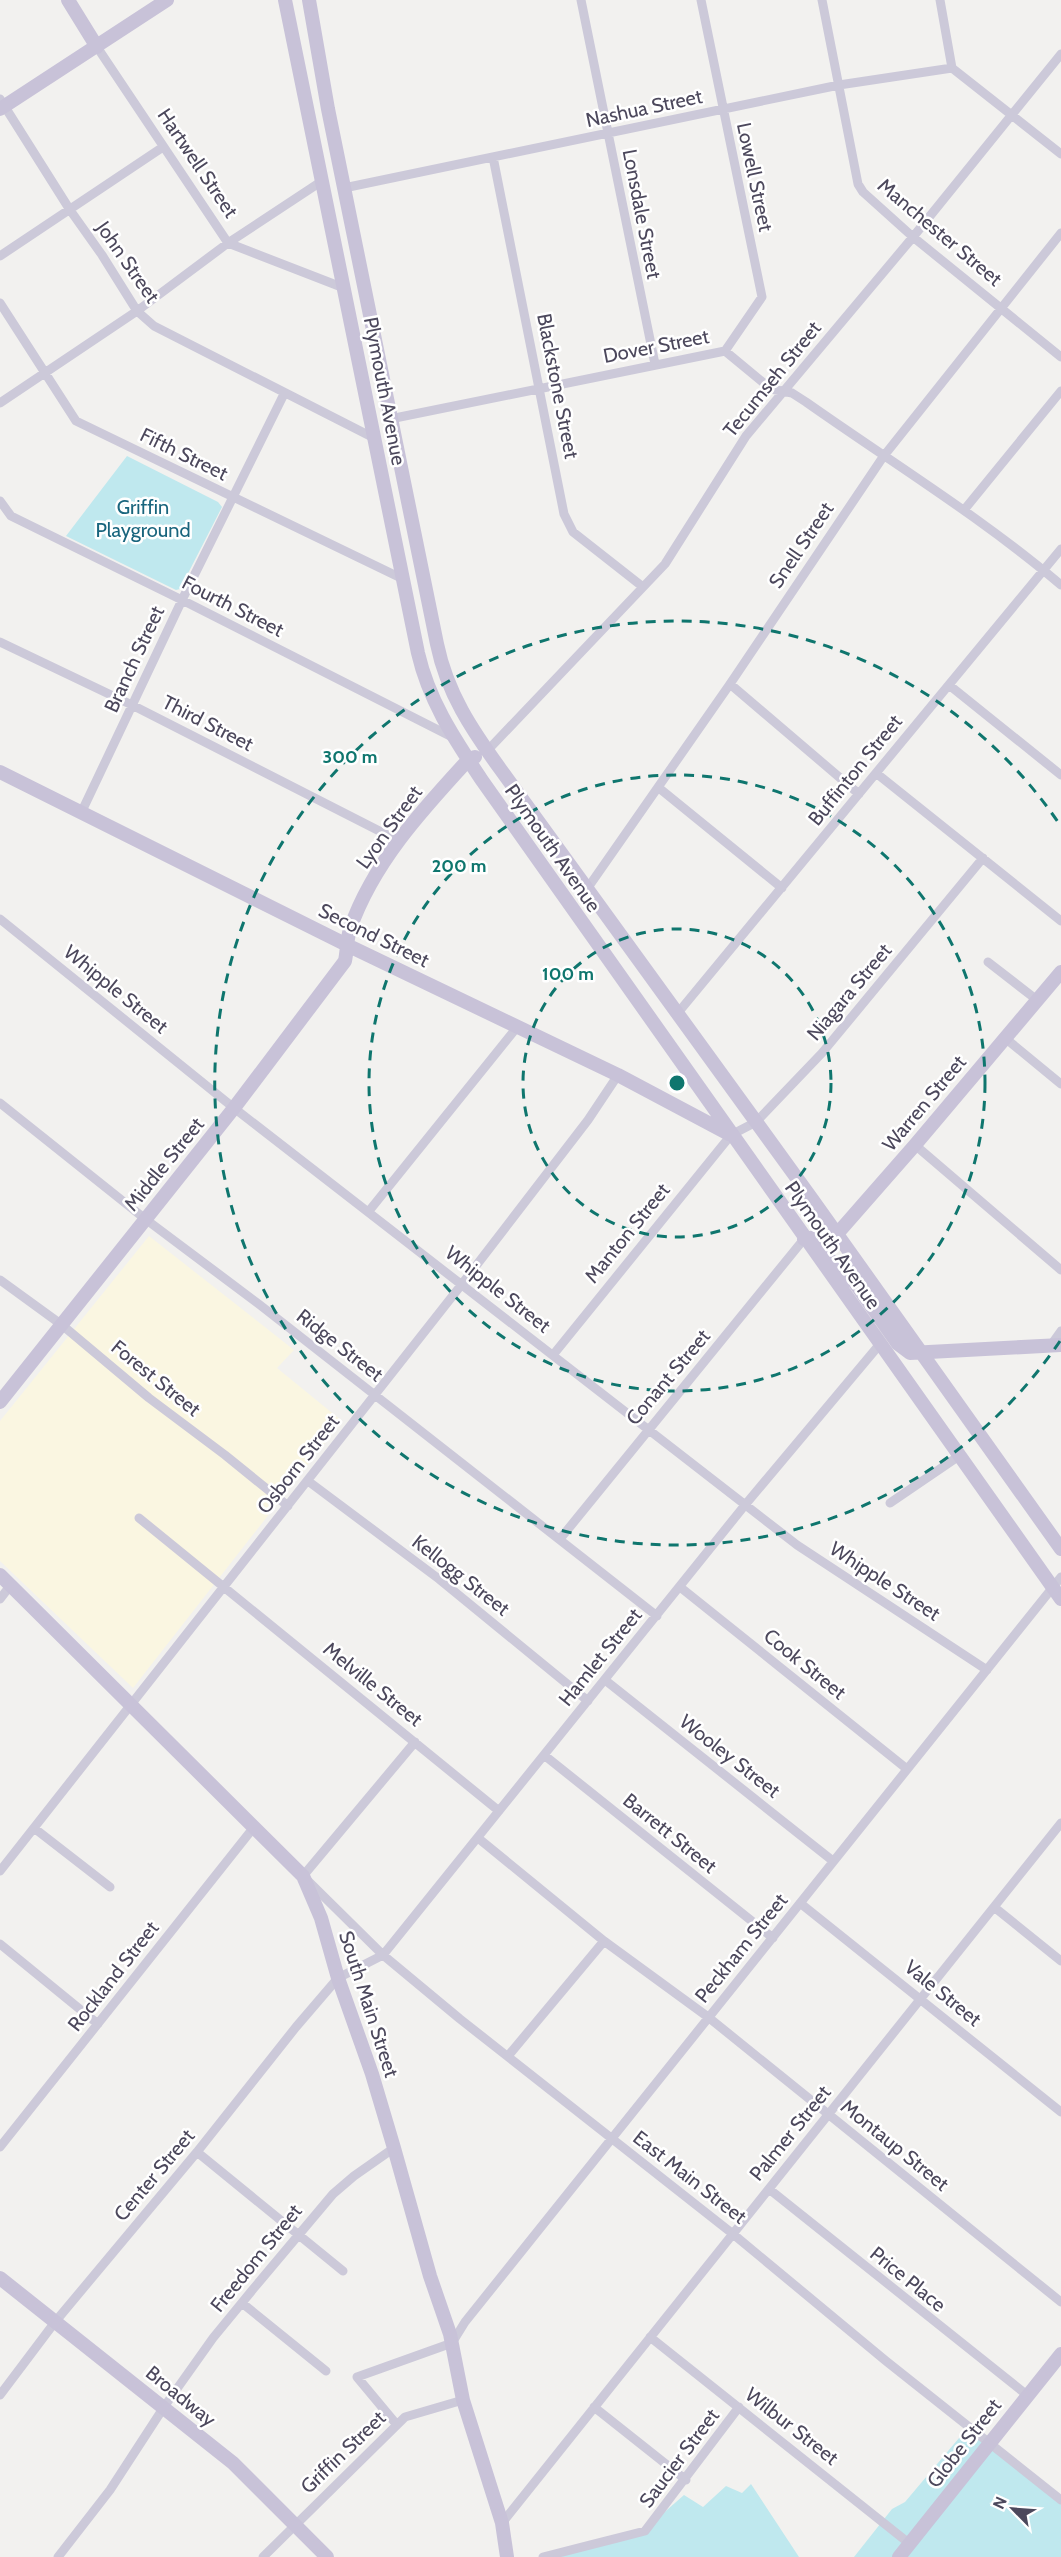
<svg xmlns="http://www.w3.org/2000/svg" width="1061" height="2557" viewBox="0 0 1061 2557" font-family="Cabin,sans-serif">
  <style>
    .medical { fill: #faf6e1 }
    .green { fill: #bfe8ee }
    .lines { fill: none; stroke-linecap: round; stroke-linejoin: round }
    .street { stroke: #ccc9d9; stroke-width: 9 }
    .secondary { stroke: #c8c2d8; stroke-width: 14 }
    .ring { fill: none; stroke: #0f766e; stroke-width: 3; stroke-dasharray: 10 8 }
    .labels { text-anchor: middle; stroke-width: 5; stroke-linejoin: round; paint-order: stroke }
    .street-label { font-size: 20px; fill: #4c485c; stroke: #fff }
    .park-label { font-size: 20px; fill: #19657d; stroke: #fff }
    .centre { fill: #0f766e; stroke: #fff; stroke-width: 3 }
    .ring-label { font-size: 18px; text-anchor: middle; font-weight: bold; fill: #0f766e; stroke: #fff; stroke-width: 5; stroke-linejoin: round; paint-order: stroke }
  </style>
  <rect width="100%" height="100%" fill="#f2f1ef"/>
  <!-- medical -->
  <path class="medical" d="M 149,1236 L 294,1350 L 277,1368 L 342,1421 L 133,1688 L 0,1561 L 0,1421 Z"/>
  <!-- green -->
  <path class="green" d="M 127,456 L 218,502 L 222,507 L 180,589 L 176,590 L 66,536 Z
    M 970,2425 L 1061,2499 L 1061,2557 L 854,2557 L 892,2509 L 905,2502 Z
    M 751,2484 L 799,2557 L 553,2557 L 643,2531 L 684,2495 L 703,2507 L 726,2486 L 742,2493 Z"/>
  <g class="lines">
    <!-- street -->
    <path class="street" d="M 581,0 L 655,364
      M 701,0 L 762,297 L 725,351
      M 822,0 L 858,184 L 863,192 L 913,237 L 1061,357
      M 940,0 L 952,68 L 1061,154
      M 97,47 L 228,243 L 344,288
      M 0,99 L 70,210 L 102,255 L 137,311 L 154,326 L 374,438
      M 493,157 L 564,514 L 573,532 L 643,587
      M 344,188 L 839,85 L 952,68
      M 0,256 L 163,147
      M 0,303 L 76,421 L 403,579
      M 0,403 L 137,311 L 228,243 L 322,181
      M 390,419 L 725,351 L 771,389 L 792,393 L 806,402 C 891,462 981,517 1061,585
      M 0,501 L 11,516 L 182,600 L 454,738
      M 964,510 L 1061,391
      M 0,642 L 132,705 L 399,841
      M 730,684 L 859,794
      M 949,685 L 1061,775
      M 487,751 L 665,564 L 746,436 L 913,237 L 1061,54
      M 876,773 L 1061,921
      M 659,788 L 782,888
      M 82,811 L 182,600 L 284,394
      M 587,889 L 730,684 L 883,457 L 1061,233
      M 0,919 L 234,1108 L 797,1545 L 987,1670
      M 988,962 L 1037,1000
      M 677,1014 L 1061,549
      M 1005,1038 L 1061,1084
      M 0,1103 L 144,1218 L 260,1305 L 657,1616
      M 915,1145 L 1061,1270
      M 369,1211 L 518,1026
      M 0,1280 L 62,1325 L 149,1398 L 225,1455 L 288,1506
      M 1051,1345 L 1061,1331
      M 553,1355 L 731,1135 L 756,1122 L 822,1053 L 983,858
      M 308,1481 L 439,1579 L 588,1701
      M 890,1503 L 959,1456
      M 139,1518 L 499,1811
      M 560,1539 L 804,1239
      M 680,1587 L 907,1769
      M 0,1599 L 10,1586
      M 605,1680 L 833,1861
      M 415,1742 L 303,1876 L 383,1955 L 460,2019 L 733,2234 L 886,2361 L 1061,2500
      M 544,1755 L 773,1938
      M 34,1828 L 110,1887
      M 478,1838 L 604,1941 L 708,2017 L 1061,2302
      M 0,1871 L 462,1284 L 588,1120 L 618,1075
      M 800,1903 L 1061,2112
      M 994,1907 L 1061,1961
      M 0,1944 L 98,2024
      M 508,2056 L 604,1941
      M 0,2147 L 254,1827
      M 197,2152 L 343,2271
      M 769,2189 L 1027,2395
      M 242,2303 L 326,2371
      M 650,2337 L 910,2544
      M 0,2395 L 55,2322 L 197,2152 L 296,2027 L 338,1978 L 383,1955 L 745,1505 L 880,1344
      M 594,2407 L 686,2480
      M 397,2425 L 357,2377 L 452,2343 L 465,2322 L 1061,1577
      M 502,2523 L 1061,1823
      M 58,2557 L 110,2490 L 164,2407 L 213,2338 L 254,2288 L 333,2194 L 354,2176 L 394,2148
      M 263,2557 L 405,2417 L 463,2400
      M 543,2557 L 645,2531 L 739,2407"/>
    <!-- secondary -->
    <path class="secondary" d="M 68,0 L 97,47
      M 285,0 L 418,653 C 429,701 454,738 481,779 L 1061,1599
      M 309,0 L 328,109 L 437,644 C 447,693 472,730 501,770 L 812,1199 L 1061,1549
      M 0,109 L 167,0
      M 0,772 L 349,946 L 618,1075 L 729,1134
      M 804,1239 L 837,1234 L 915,1145 L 1061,972
      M 818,1249 L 855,1283 L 898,1344 L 910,1353 L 1061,1345
      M 0,1402 L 234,1108 L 345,961 C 347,951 347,939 350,929 C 373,863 422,810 468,760 L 475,757
      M 0,1575 L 303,1876 L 321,1918 L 338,1978 L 372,2074 L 394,2148 L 430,2276 L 450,2334 L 463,2400 L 502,2523 L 507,2557
      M 0,2278 L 233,2463 L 327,2557
      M 899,2557 L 1061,2354"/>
  </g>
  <!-- distance rings -->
  <g class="ring">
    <circle cx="677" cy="1083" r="154"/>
    <circle cx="677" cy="1083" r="308"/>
    <path d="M1060 1341A462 462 0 1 1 1060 825"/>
  </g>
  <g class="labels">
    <!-- street labels -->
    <g class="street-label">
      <text transform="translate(644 108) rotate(-12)" y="7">Nashua Street</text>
      <text transform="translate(198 163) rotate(56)" y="7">Hartwell Street</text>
      <text transform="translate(755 177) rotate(78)" y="7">Lowell Street</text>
      <text transform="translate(642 214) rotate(79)" y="7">Lonsdale Street</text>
      <text transform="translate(940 232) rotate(40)" y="7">Manchester Street</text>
      <text transform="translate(128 262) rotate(55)" y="7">John Street</text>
      <text transform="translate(656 346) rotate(-11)" y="7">Dover Street</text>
      <text transform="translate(772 379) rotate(-51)" y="7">Tecumseh Street</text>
      <text transform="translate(558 386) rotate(79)" y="7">Blackstone Street</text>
      <text transform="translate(385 391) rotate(79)" y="7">Plymouth Avenue</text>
      <text transform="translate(184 454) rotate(26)" y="7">Fifth Street</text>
      <text transform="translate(801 545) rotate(-56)" y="7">Snell Street</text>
      <text transform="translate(233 606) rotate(27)" y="7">Fourth Street</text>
      <text transform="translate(134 659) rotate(-65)" y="7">Branch Street</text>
      <text transform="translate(208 723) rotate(27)" y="7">Third Street</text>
      <text transform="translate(855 770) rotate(-51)" y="7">Buffinton Street</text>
      <text transform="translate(389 827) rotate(-54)" y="7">Lyon Street</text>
      <text transform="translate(553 848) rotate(55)" y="7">Plymouth Avenue</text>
      <text transform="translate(374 935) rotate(26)" y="7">Second Street</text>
      <text transform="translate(116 989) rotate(39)" y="7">Whipple Street</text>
      <text transform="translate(849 992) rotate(-50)" y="7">Niagara Street</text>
      <text transform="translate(924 1103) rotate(-50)" y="7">Warren Street</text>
      <text transform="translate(164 1164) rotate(-51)" y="7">Middle Street</text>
      <text transform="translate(627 1233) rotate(-51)" y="7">Manton Street</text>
      <text transform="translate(833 1245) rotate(55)" y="7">Plymouth Avenue</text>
      <text transform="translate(498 1289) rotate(38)" y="7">Whipple Street</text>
      <text transform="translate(340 1345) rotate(38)" y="7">Ridge Street</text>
      <text transform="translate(668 1377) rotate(-50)" y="7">Conant Street</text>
      <text transform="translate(156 1378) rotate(39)" y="7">Forest Street</text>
      <text transform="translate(298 1464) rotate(-52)" y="7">Osborn Street</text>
      <text transform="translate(461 1575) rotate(38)" y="7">Kellogg Street</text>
      <text transform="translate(885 1581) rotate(33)" y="7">Whipple Street</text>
      <text transform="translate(600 1657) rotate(-51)" y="7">Hamlet Street</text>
      <text transform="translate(805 1664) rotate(39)" y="7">Cook Street</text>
      <text transform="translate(373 1684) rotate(39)" y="7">Melville Street</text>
      <text transform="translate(730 1756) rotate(38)" y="7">Wooley Street</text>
      <text transform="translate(670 1833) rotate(39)" y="7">Barrett Street</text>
      <text transform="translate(741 1948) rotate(-51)" y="7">Peckham Street</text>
      <text transform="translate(113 1976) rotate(-52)" y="7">Rockland Street</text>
      <text transform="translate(943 1993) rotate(39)" y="7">Vale Street</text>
      <text transform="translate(369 2004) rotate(72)" y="7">South Main Street</text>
      <text transform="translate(790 2133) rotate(-51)" y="7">Palmer Street</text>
      <text transform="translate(895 2145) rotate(39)" y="7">Montaup Street</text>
      <text transform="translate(154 2175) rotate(-50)" y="7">Center Street</text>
      <text transform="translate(690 2177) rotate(38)" y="7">East Main Street</text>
      <text transform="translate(256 2258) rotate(-51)" y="7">Freedom Street</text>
      <text transform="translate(908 2279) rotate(39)" y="7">Price Place</text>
      <text transform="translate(181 2396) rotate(39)" y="7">Broadway</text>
      <text transform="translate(792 2426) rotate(38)" y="7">Wilbur Street</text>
      <text transform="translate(964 2443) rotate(-52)" y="7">Globe Street</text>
      <text transform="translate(343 2452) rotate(-44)" y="7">Griffin Street</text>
      <text transform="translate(679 2458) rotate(-53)" y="7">Saucier Street</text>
    </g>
    <!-- park labels -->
    <g class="park-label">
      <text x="143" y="514">Griffin<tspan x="143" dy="23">Playground</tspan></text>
    </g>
  </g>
  <circle cx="677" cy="1083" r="9" class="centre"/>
  <g class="ring-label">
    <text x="350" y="763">300 m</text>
    <text x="459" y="872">200 m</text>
    <text x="568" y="980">100 m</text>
  </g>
  <!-- north arrow -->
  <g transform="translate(1013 2509) rotate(295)" stroke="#ffffff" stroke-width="4.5" paint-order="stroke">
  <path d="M0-4.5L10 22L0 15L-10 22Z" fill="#4c485c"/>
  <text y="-9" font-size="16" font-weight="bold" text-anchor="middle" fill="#4c485c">N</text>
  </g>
</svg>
